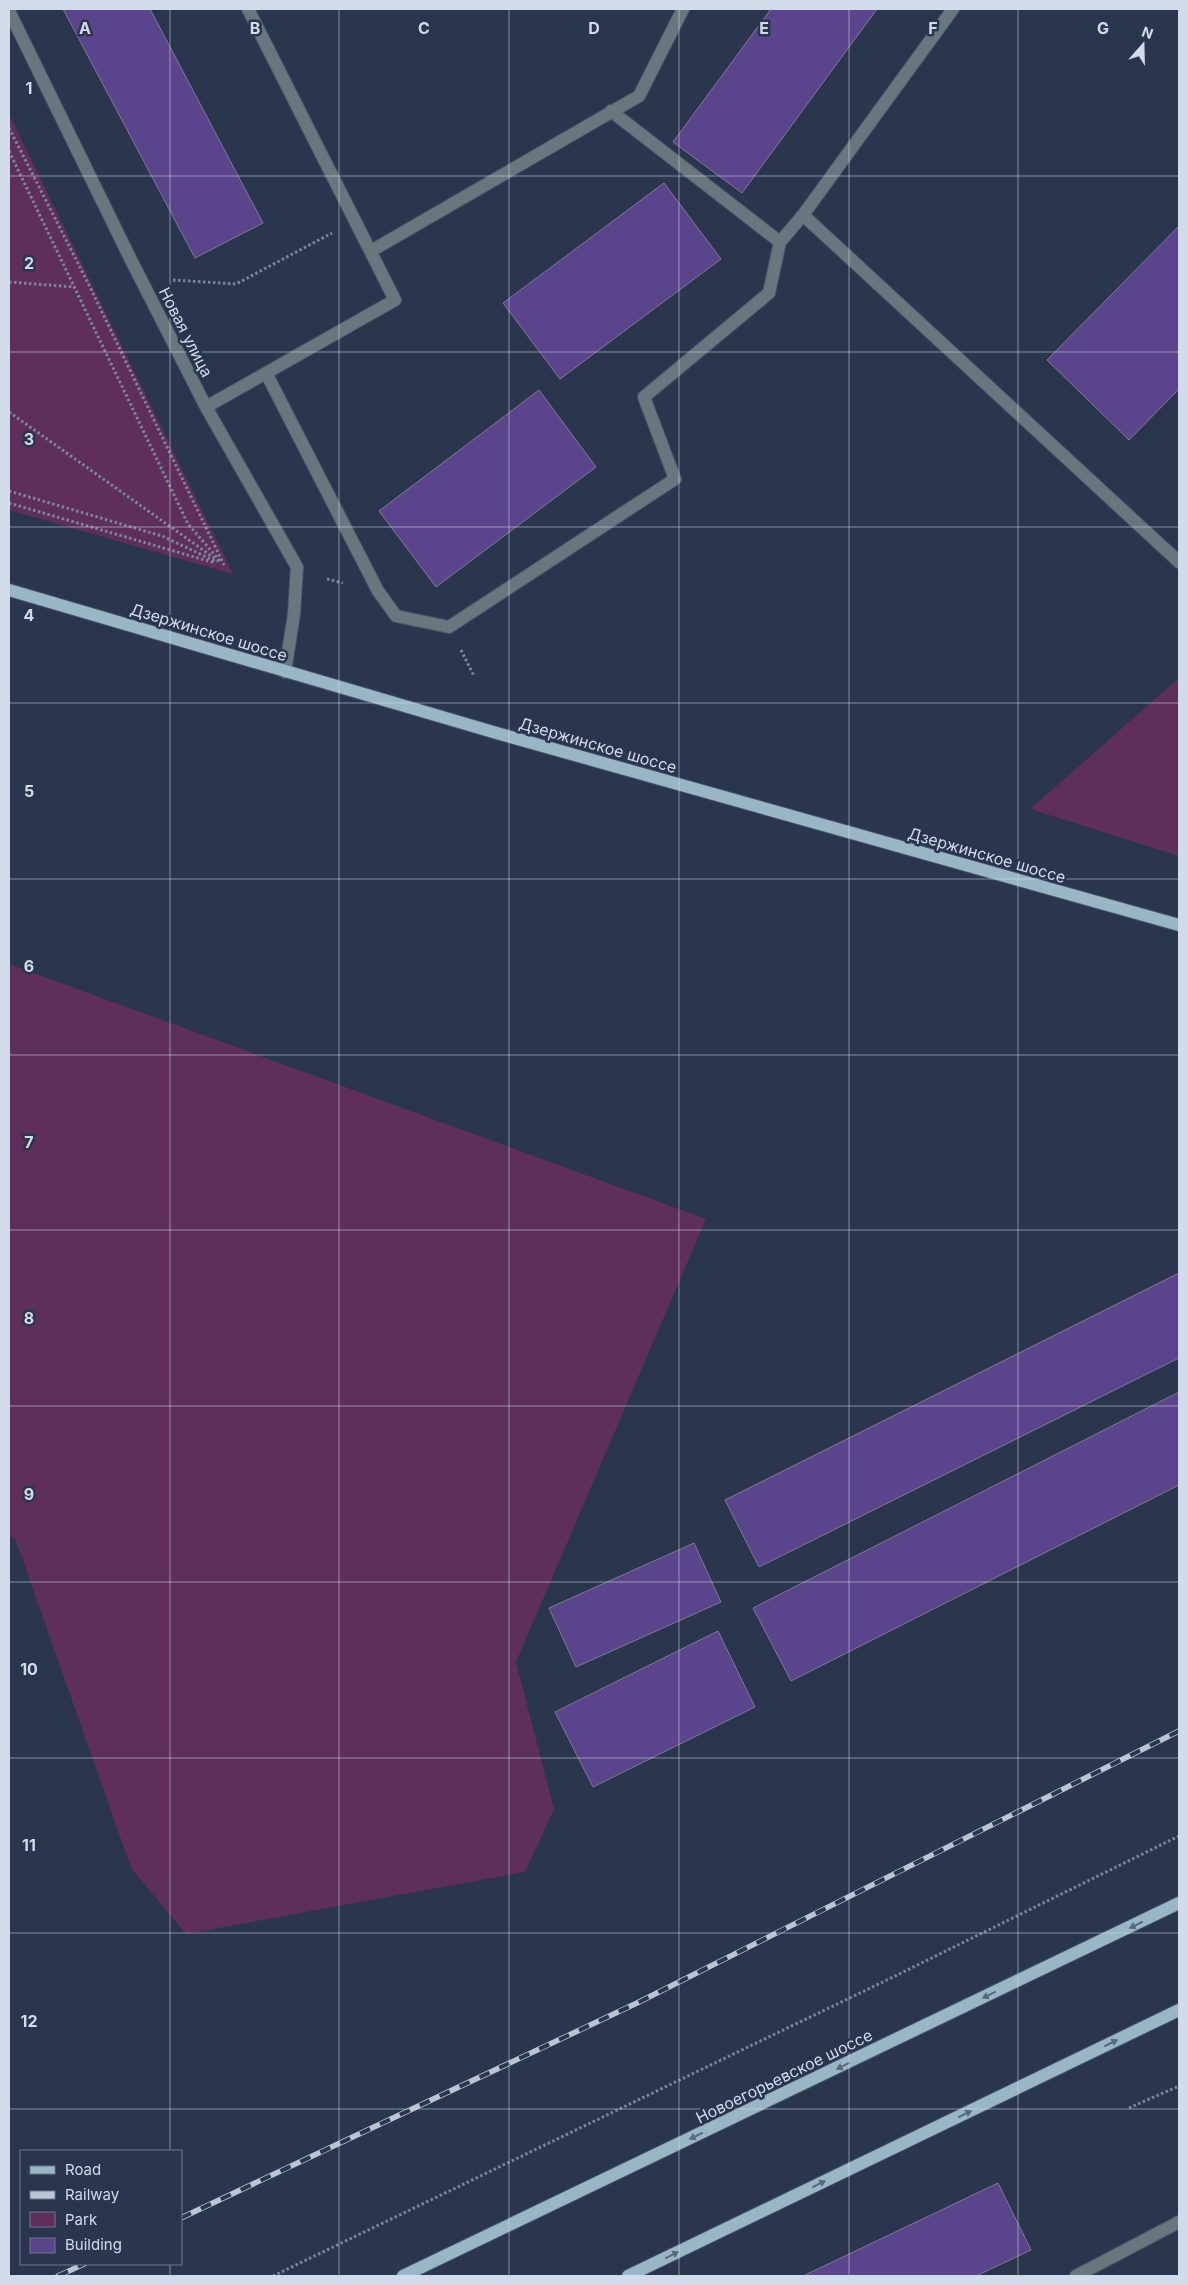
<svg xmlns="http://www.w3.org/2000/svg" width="1188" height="2285" viewBox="0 0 1188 2285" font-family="Inter,sans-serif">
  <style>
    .green { fill: #5d2f5a }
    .building { fill: #5a448b; stroke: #7f7895 }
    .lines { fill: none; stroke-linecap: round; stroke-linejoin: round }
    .minor-casing { stroke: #475469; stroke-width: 14 }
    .major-casing { stroke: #475469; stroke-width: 14 }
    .path { stroke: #7a8598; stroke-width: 3; stroke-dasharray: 2.5 2.5; stroke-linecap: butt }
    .minor { stroke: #68777e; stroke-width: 12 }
    .major { stroke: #99b6c5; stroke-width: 12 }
    .rail-casing { stroke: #bac4d4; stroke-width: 5.5 }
    .rail { stroke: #29364d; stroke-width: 4; stroke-dasharray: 11; stroke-linecap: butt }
    .oneway { fill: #56697d }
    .grid { fill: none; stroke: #d2dbea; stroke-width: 1; stroke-opacity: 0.55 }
    .labels { text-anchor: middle; stroke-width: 5; stroke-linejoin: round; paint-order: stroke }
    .street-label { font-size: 16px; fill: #d2dbea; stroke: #29364d }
    .grid-label { font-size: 16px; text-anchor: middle; font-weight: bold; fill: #d2dbea; stroke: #29364d; stroke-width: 5; stroke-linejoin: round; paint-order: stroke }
  </style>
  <rect width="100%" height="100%" fill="#29364d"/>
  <!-- green -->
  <path class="green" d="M 9,114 L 233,574 L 9,510 Z
    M 1179,678 L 1179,856 L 1030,809 Z
    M 9,964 L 706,1219 L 516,1662 L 554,1809 L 525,1872 L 186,1934 L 131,1868 L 15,1538 L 9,1536 Z"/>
  <!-- building -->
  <path class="building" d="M 63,9 L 150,9 L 263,223 L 195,258 Z
    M 771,9 L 877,9 L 742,193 L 673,142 Z
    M 664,183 L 721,259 L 560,379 L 503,303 Z
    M 1179,226 L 1179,389 L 1129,440 L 1047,360 Z
    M 539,390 L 596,467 L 436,587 L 379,511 Z
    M 1179,1273 L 1179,1358 L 759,1567 L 725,1500 Z
    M 1179,1392 L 1179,1485 L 791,1681 L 753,1608 Z
    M 694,1543 L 721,1602 L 576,1667 L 549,1608 Z
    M 718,1631 L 755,1707 L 593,1787 L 555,1712 Z
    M 998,2183 L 1031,2250 L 976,2276 L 803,2276 Z"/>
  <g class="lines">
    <defs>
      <path id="minor" d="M 9,11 L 131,260 L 206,407 L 297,567 L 294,614 L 285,672
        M 611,111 L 780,242
        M 803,215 L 1179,562
        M 371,251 L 639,96 L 683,9
        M 266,373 L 378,591 L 396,616 L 449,627 L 675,479 L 644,397 L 769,293 L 780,242 L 803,215 L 953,9
        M 206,407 L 395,300 L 248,9
        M 1076,2276 L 1179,2222"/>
      <path id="major" d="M 9,590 L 500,734 L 1179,925
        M 403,2276 L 1179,1903
        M 628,2276 L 1179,2010"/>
    </defs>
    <!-- minor casing -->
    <use href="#minor" class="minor-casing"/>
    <!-- major casing -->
    <use href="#major" class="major-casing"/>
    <!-- path -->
    <path class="path" d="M 9,128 L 87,281 L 224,565
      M 9,151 L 188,524 L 220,561
      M 173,280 L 236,284 L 332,233
      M 9,282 L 74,287
      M 9,412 L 220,562
      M 9,491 L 162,536 L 217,562
      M 9,503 L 215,563
      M 327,579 L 343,583
      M 461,650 L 474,676
      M 1129,2108 L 1179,2086
      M 273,2276 L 887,1980 L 1179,1836"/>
    <!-- minor -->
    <use href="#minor" class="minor"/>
    <!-- major -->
    <use href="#major" class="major"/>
    <defs>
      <path id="rail" d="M 181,2218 L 637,2003 L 1179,1731
        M 58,2276 L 84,2264"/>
    </defs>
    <!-- rail casing -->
    <use href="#rail" class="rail-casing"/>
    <!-- rail -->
    <use href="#rail" class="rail"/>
  </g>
  <!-- one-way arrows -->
  <defs><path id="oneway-solid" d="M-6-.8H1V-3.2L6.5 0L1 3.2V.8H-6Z" transform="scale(1.25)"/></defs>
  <g class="oneway">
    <use href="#oneway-solid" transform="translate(1136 1925) rotate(154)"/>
    <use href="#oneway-solid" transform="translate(989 1995) rotate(154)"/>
    <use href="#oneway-solid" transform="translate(1111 2043) rotate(-26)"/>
    <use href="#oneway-solid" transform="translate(843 2066) rotate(154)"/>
    <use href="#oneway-solid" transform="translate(965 2114) rotate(-26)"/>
    <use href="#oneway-solid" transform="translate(696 2136) rotate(154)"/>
    <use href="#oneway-solid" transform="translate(819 2184) rotate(-26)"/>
    <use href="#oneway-solid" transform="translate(672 2255) rotate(-26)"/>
  </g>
  <!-- grid -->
  <path class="grid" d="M 170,9 L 170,2151M 339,9 L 339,2276M 509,9 L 509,2276M 679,9 L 679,2276M 849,9 L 849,2276M 1018,9 L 1018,2276M 9,176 L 1179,176M 9,352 L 1179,352M 9,527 L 1179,527M 9,703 L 1179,703M 9,879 L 1179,879M 9,1055 L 1179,1055M 9,1230 L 1179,1230M 9,1406 L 1179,1406M 9,1582 L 1179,1582M 9,1758 L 1179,1758M 9,1933 L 1179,1933M 9,2109 L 1179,2109M 170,2264 L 170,2276"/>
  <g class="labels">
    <!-- street labels -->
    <g class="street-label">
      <text transform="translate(186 332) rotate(63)" y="6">Новая улица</text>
      <text transform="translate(209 632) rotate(17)" y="6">Дзержинское шоссе</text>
      <text transform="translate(598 745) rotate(16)" y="6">Дзержинское шоссе</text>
      <text transform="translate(987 855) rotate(16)" y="6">Дзержинское шоссе</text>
      <text transform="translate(784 2076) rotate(-26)" y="6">Новоегорьевское шоссе</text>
    </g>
  </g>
  <g class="grid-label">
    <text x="85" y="34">A</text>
    <text x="255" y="34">B</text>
    <text x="424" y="34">C</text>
    <text x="594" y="34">D</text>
    <text x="764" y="34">E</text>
    <text x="933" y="34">F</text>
    <text x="1103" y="34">G</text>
    <text x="29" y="94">1</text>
    <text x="29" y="269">2</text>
    <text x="29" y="445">3</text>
    <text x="29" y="621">4</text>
    <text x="29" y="797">5</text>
    <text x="29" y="972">6</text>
    <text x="29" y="1148">7</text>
    <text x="29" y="1324">8</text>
    <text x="29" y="1500">9</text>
    <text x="29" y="1675">10</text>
    <text x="29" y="1851">11</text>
    <text x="29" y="2027">12</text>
  </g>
  <!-- border -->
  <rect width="1188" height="2285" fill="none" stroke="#d2dbea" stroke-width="20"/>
  <!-- legend -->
  <rect x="20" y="2150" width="162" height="115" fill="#29364d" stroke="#6d788c"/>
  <rect x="30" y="2166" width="25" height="8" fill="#99b6c5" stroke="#6d788c"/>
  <text x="65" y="2175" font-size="15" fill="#d2dbea">Road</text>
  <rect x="30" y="2191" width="25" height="8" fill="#bac4d4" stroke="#6d788c"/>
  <text x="65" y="2200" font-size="15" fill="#d2dbea">Railway</text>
  <rect x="30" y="2212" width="25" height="15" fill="#5d2f5a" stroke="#6d788c"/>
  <text x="65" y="2225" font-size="15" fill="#d2dbea">Park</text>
  <rect x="30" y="2238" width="25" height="15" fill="#5a448b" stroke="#6d788c"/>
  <text x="65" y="2250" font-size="15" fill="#d2dbea">Building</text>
  <!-- north arrow -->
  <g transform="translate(1143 45) rotate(20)" stroke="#29364d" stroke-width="4" paint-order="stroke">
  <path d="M0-4L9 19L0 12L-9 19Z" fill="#d2dbea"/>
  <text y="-8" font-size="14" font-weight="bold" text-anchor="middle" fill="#d2dbea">N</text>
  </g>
</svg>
